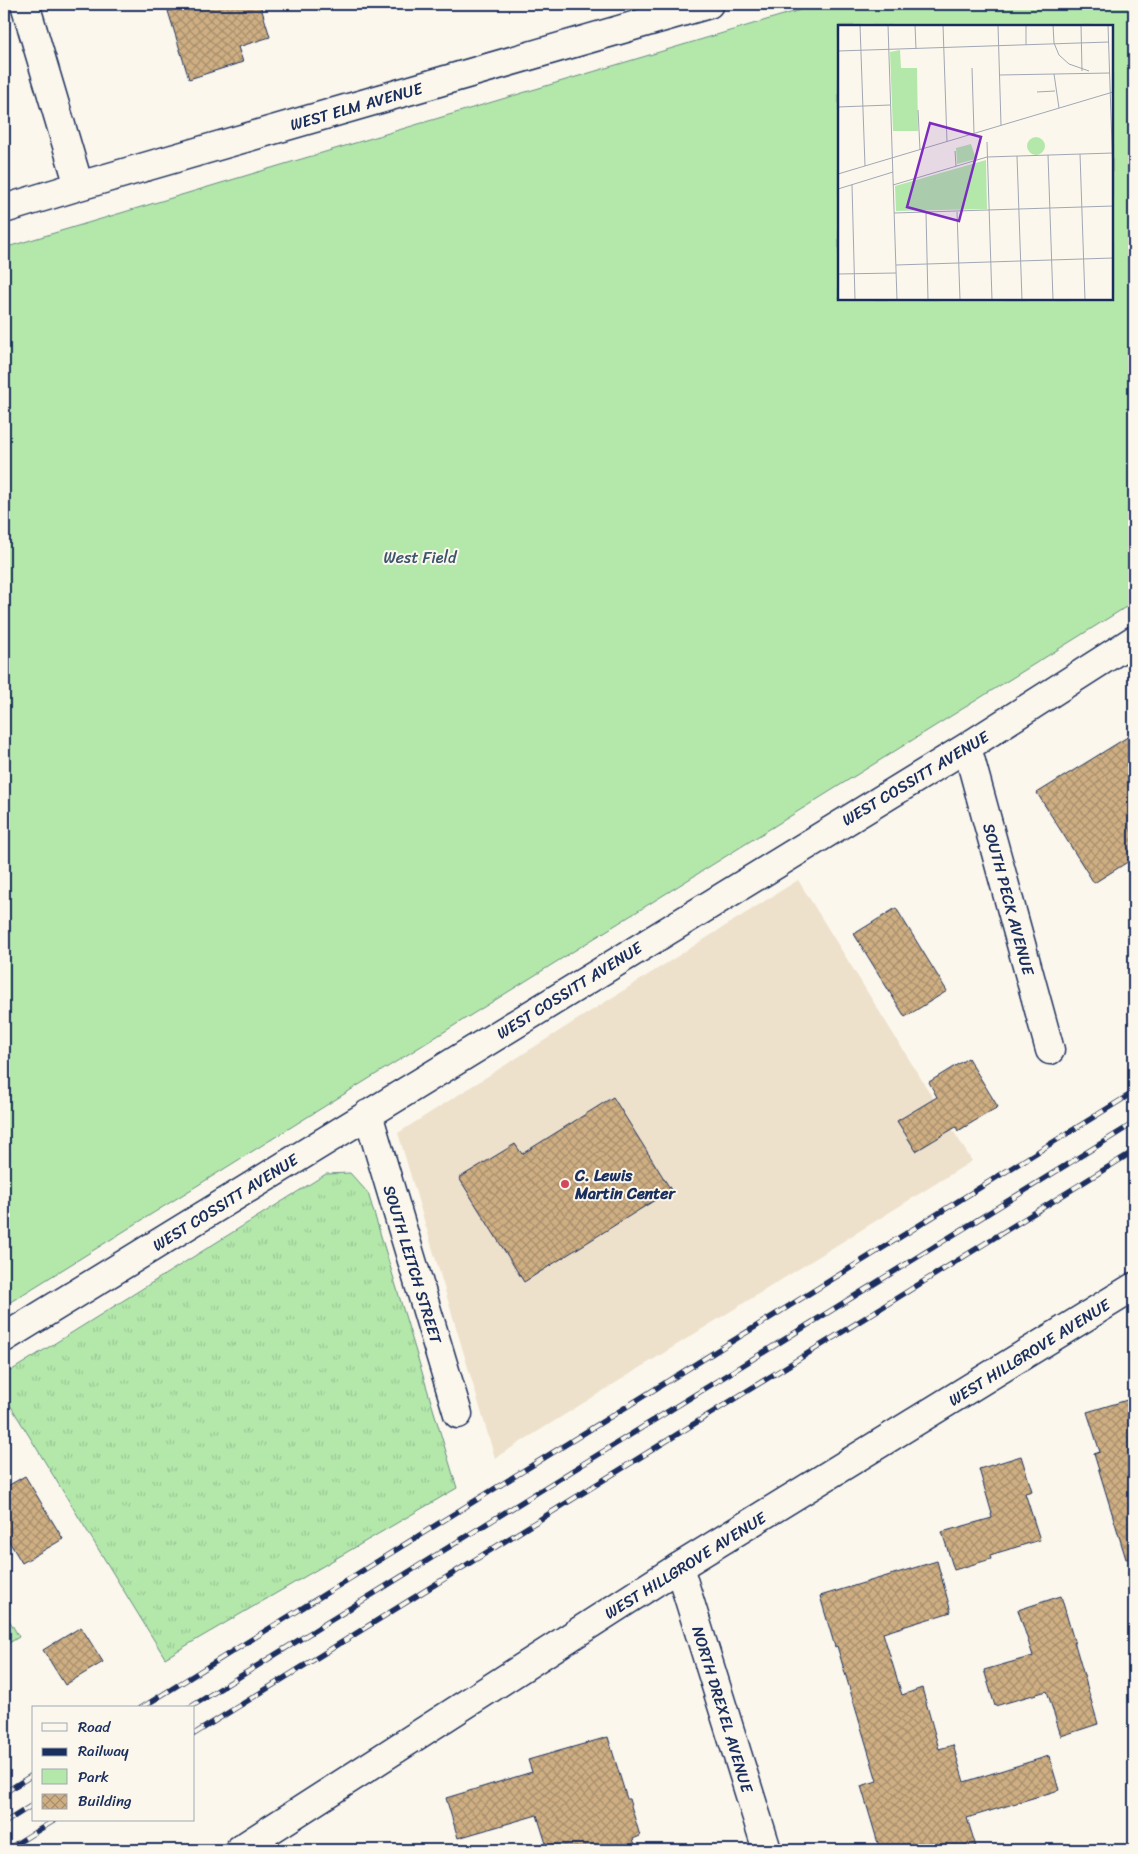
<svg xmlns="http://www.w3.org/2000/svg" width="1138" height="1854" viewBox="0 0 1138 1854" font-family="Sriracha,sans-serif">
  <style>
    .built { fill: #eee1cc }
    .grass { fill: url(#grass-tufts); stroke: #688c84 }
    .green { fill: #b4e8aa; stroke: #688c84; fill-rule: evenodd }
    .building { fill: url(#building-cross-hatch); stroke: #1b2f5e }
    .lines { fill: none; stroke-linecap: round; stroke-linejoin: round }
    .minor-casing { stroke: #1b2f5e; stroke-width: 31 }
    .tertiary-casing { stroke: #1b2f5e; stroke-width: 31 }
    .minor { stroke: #fbf7ec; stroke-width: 28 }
    .tertiary { stroke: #fbf7ec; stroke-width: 28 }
    .rail-casing { stroke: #1b2f5e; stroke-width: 5.5 }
    .rail { stroke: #fbf7ec; stroke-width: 4; stroke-dasharray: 11; stroke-linecap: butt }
    .poi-dot { fill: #d1495b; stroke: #fbf7ec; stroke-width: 2 }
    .labels { text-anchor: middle; stroke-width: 4; stroke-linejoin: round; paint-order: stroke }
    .street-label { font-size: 16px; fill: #1b2f5e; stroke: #fbf7ec }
    .park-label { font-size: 16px; fill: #3a546d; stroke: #fbf7ec }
    .poi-label { font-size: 16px; font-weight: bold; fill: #1b2f5e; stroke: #fbf7ec; text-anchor: start }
    .inset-road { fill: none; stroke: #a1a7b3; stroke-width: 1 }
    .view { fill: #7b2cbf; fill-opacity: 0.15; stroke: #7b2cbf; stroke-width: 2.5 }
    .inset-edge { fill: none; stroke: #1b2f5e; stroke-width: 2.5 }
  </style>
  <defs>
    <pattern id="grass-tufts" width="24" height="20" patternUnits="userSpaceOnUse" patternTransform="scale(1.25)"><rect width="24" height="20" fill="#b4e8aa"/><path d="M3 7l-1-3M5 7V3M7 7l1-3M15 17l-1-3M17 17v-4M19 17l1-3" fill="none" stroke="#9ac795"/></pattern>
    <pattern id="building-cross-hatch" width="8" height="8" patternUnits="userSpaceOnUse" patternTransform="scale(1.25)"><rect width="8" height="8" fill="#cfaf82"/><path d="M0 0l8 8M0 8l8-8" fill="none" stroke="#a78f6e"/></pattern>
  </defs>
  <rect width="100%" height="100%" fill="#fbf7ec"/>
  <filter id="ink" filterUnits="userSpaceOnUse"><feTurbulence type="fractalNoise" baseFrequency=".02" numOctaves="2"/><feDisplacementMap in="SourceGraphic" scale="10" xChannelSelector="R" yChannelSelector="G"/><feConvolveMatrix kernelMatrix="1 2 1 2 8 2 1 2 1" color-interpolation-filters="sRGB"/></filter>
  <g filter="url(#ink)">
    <!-- built -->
    <path class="built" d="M 798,880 L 972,1161 L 495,1458 L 398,1133 Z"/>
    <!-- grass -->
    <path class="grass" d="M 350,1173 L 368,1193 L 457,1488 L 165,1658 L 4,1395 L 4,1375 L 326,1174 Z"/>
    <!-- green -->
    <path class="green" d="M 820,4 L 1134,4 L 1134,602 L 4,1306 L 4,248 ZM 839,26 L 1112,26 L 1112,299 L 839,299 Z
      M 4,1611 L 19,1637 L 4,1646 Z"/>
    <!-- building -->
    <path class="building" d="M 193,4 L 260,4 L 270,37 L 238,47 L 243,62 L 189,79 L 168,11 Z
      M 1134,733 L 1134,858 L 1094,883 L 1037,793 Z
      M 896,908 L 947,991 L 905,1017 L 854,934 Z
      M 968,1058 L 998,1107 L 958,1131 L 956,1127 L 916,1151 L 897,1121 L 937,1097 L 929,1082 Z
      M 613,1097 L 671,1190 L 524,1282 L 459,1178 L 515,1144 L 522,1154 Z
      M 1134,1398 L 1134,1558 L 1126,1559 L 1094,1454 L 1100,1452 L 1087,1412 Z
      M 1021,1456 L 1032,1491 L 1025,1493 L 1040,1540 L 990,1555 L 991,1559 L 954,1570 L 942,1532 L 992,1518 L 991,1514 L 992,1514 L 979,1469 Z
      M 25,1476 L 63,1539 L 22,1563 L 4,1533 L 4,1488 Z
      M 937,1561 L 951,1612 L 883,1633 L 902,1695 L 922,1688 L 939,1749 L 953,1745 L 964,1782 L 1049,1756 L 1059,1790 L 967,1818 L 977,1850 L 880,1850 L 861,1786 L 877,1781 L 837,1646 L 835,1647 L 820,1596 Z
      M 1061,1596 L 1098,1724 L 1061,1736 L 1047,1691 L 995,1706 L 984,1670 L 1033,1656 L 1018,1610 Z
      M 81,1627 L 103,1662 L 65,1685 L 43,1650 Z
      M 608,1737 L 627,1799 L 629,1799 L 640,1836 L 633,1839 L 637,1850 L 548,1850 L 537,1815 L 458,1838 L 446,1798 L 532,1772 L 528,1760 Z"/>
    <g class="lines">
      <defs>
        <path id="minor" d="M 25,4 L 79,186
          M 4,209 L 79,186 L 709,4
          M 967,747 L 1050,1050
          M 368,1114 L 458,1414
          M 4,1338 L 967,747 L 1134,640
          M 679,1567 L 767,1850"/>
        <path id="tertiary" d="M 239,1850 L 679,1567 L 1134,1287"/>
      </defs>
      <!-- minor casing -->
      <use href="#minor" class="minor-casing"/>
      <!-- tertiary casing -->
      <use href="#tertiary" class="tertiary-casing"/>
      <!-- minor -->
      <use href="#minor" class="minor"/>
      <!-- tertiary -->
      <use href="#tertiary" class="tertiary"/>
      <defs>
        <path id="rail" d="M 141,1708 L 1134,1092
          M 189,1708 L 1134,1123
          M 194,1734 L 1134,1151
          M 4,1793 L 34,1774
          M 4,1823 L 34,1804
          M 6,1850 L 55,1820"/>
      </defs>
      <!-- rail casing -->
      <use href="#rail" class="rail-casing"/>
      <!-- rail -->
      <use href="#rail" class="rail"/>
    </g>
  </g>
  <!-- markers -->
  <circle class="poi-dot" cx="565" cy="1184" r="5"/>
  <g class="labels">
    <!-- street labels -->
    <g class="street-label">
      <text transform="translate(356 106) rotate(-16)" y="6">WEST ELM AVENUE</text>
      <text transform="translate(915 778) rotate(-31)" y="6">WEST COSSITT AVENUE</text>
      <text transform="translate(1009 899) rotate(75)" y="6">SOUTH PECK AVENUE</text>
      <text transform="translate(569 990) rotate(-32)" y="6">WEST COSSITT AVENUE</text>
      <text transform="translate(225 1202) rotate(-32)" y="6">WEST COSSITT AVENUE</text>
      <text transform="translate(413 1264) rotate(73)" y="6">SOUTH LEITCH STREET</text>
      <text transform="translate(1029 1352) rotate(-32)" y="6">WEST HILLGROVE AVENUE</text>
      <text transform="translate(685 1565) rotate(-32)" y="6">WEST HILLGROVE AVENUE</text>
      <text transform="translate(723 1709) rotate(73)" y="6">NORTH DREXEL AVENUE</text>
    </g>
    <!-- park labels -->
    <g class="park-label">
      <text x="420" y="563">West Field</text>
    </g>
    <!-- poi labels -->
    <g class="poi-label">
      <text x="575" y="1181">C. Lewis<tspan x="575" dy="18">Martin Center</tspan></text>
    </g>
  </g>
  <!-- overview -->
  <g transform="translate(838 25)">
    <rect width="275" height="275" fill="#fbf7ec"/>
    <path d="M189 121a9 9 0 1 1 18 0a9 9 0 1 1-18 0ZM 133,119 L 138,134 L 119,139 L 118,123 Z" fill="#b4e8aa"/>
    <path d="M 62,25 L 63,43 L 79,43 L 80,106 L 55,106 L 52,27 ZM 148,135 L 149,184 L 58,186 L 57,161 Z" fill="#b4e8aa"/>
    <path class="inset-road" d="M 22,0 L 27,141M 50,0 L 59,275M 77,0 L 78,24M 105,0 L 109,117M 160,0 L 163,100M 188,0 L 188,20M 215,0 L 216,18 L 221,30 L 231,39 L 251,46M 243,0 L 244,46M 270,0 L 275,151M 0,26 L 271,17M 134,43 L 136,108M 216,49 L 221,83M 162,50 L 272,48M 199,67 L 217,66M 0,82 L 52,80M 80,85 L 82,125M 149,117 L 154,275M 117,126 L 118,141M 242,129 L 247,275M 210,130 L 215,275M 179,131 L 184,275M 0,149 L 275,67M 14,160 L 17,275M 55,160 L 149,132 L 275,128M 0,164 L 55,147M 88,187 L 90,275M 119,187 L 122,275M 56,188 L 275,181M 58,240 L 275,233M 0,249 L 58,248"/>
    <path class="view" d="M 92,98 L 143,112 L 121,196 L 69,182 Z"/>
    <rect width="275" height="275" class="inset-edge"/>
  </g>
  <!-- margin -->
  <rect width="1138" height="1854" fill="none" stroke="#fbf7ec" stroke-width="20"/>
  <rect x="10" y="10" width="1118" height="1834" fill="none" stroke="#1b2f5e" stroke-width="2" filter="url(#ink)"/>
  <!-- legend -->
  <rect x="32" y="1706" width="162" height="115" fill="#fbf7ec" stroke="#a1a7b3"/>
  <rect x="42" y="1723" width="25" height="8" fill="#fbf7ec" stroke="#a1a7b3"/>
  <text x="78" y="1732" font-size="15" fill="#1b2f5e">Road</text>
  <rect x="42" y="1748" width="25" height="8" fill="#1b2f5e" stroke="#a1a7b3"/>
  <text x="78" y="1756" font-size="15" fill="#1b2f5e">Railway</text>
  <rect x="42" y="1769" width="25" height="15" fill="#b4e8aa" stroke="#a1a7b3"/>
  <text x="78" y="1782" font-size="15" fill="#1b2f5e">Park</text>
  <rect x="42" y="1794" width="25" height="15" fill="url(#building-cross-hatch)" stroke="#a1a7b3"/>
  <text x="78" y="1806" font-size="15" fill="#1b2f5e">Building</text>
</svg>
